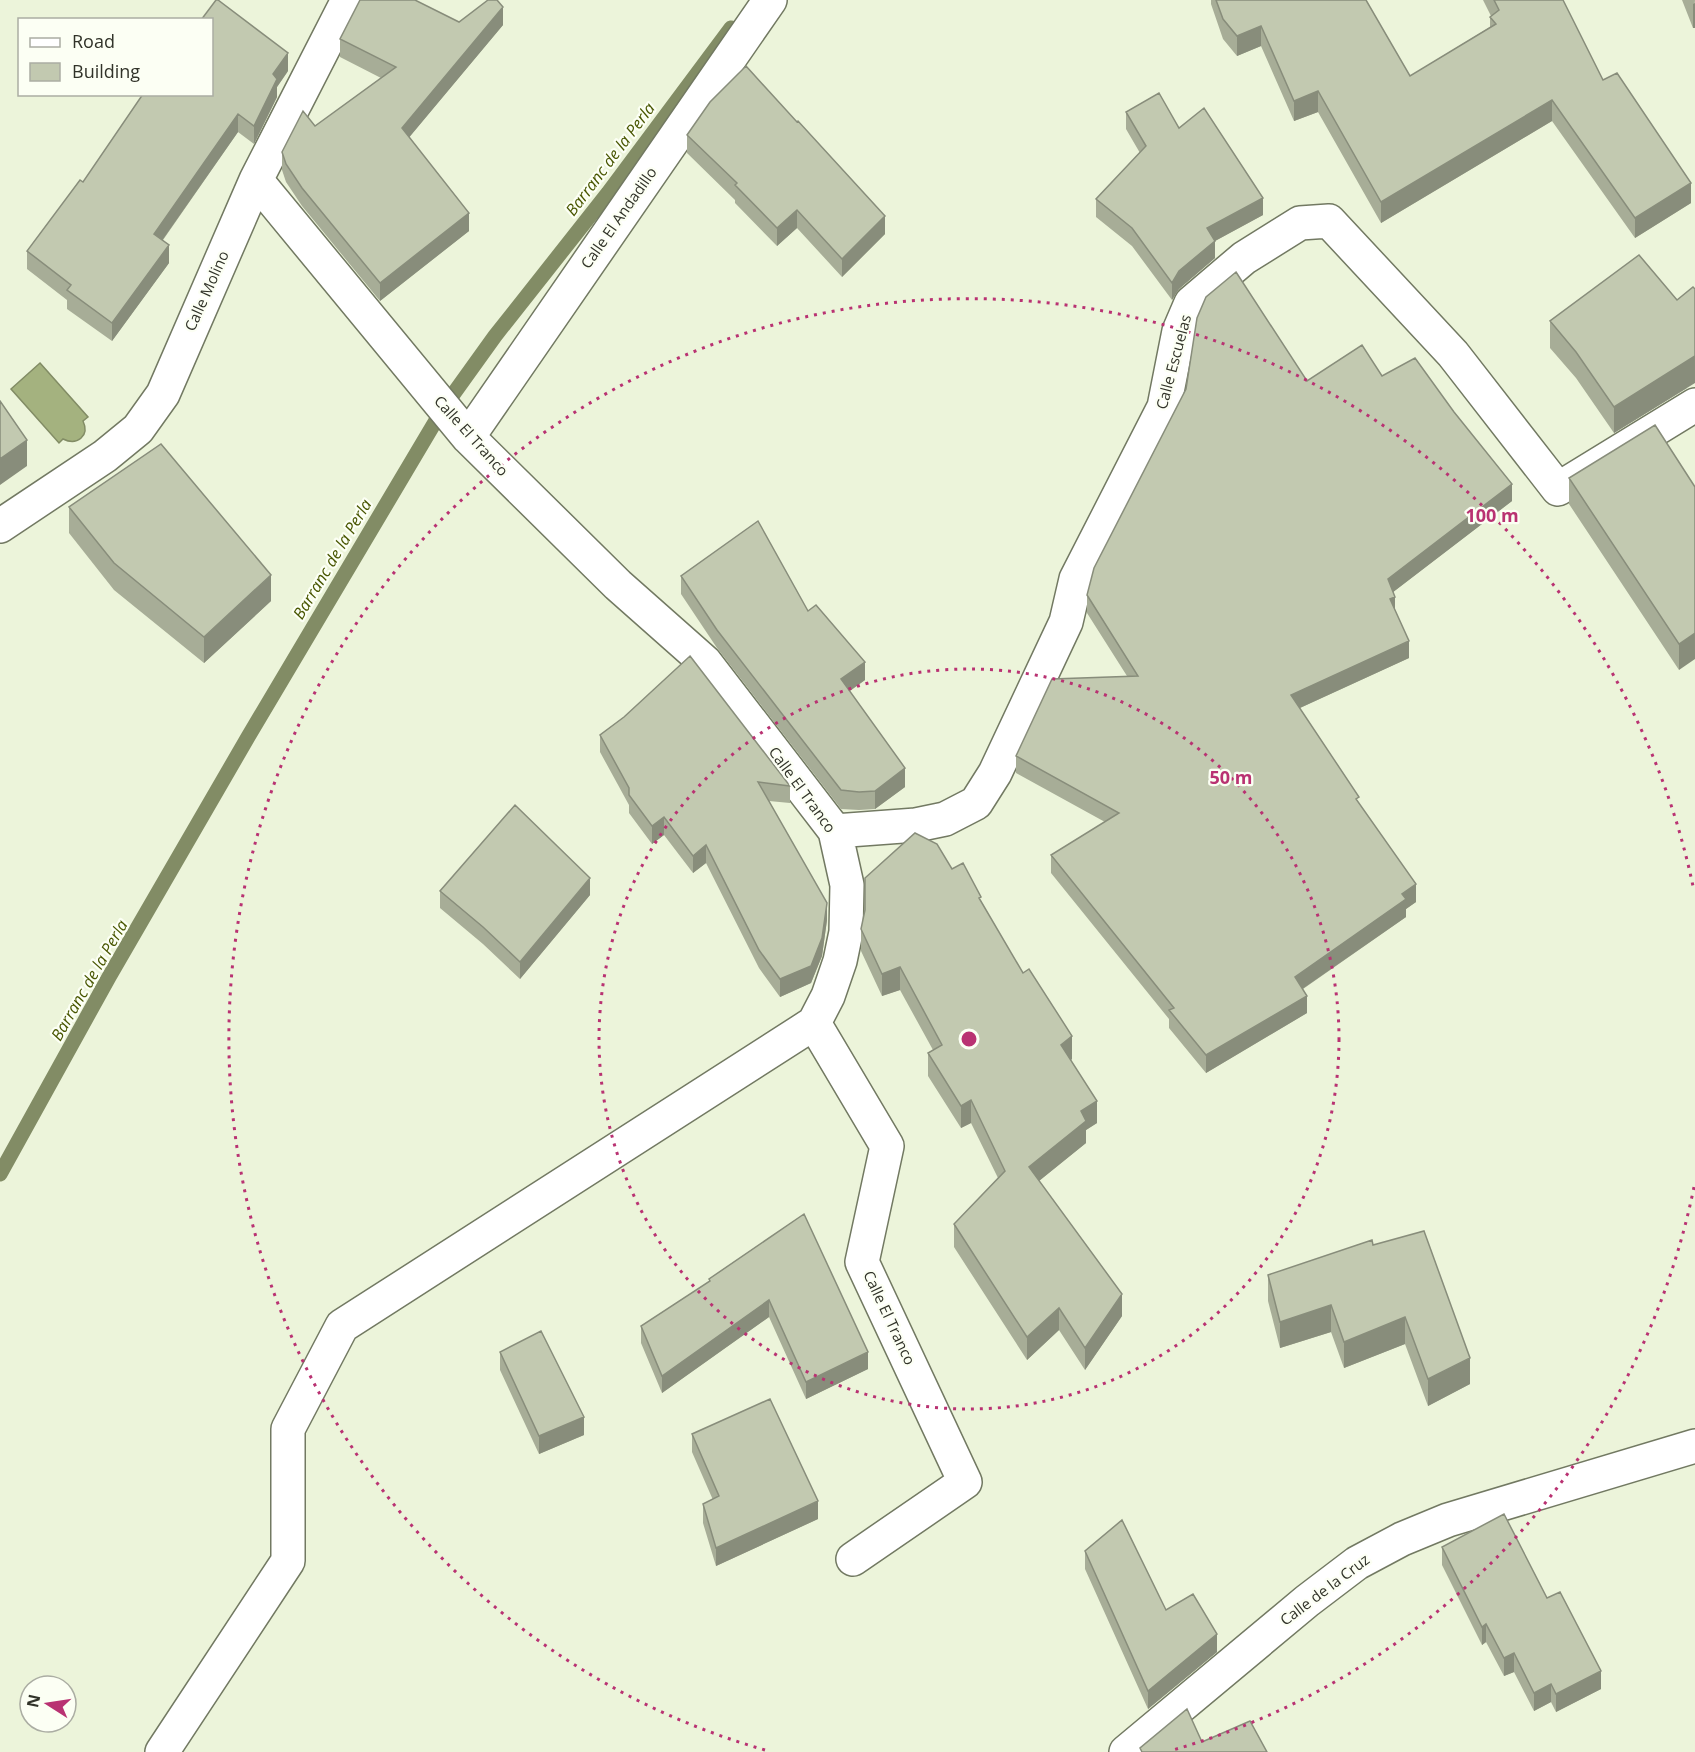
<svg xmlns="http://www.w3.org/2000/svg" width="1695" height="1752" viewBox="0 0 1695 1752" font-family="'Open Sans',sans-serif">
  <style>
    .water { fill: #a4b27f; stroke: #828c65; stroke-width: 1.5 }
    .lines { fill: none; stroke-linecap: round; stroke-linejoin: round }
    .stream { stroke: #828c65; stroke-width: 15 }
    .minor-casing { stroke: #727962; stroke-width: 36 }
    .minor { stroke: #fff; stroke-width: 33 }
    .wall { fill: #a7ad97 }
    .shaded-wall { fill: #888d7b }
    .building { fill: #c2c9b0; stroke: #888d7b; stroke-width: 1.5 }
    .ring { fill: none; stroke: #b93272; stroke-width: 3; stroke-dasharray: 3 6 }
    .labels { text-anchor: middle; stroke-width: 4.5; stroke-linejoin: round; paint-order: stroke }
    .street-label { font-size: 15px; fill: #313329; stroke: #fcfff4 }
    .water-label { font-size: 16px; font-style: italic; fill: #485601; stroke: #fcfff4 }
    .centre { fill: #b93272; stroke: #fcfff4; stroke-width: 3 }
    .ring-label { font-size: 18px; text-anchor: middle; font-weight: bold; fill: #b93272; stroke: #fcfff4; stroke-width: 4.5; stroke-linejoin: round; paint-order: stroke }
  </style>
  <rect width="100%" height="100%" fill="#ecf4da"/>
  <!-- water -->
  <path class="water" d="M 40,363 L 88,417 L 83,421 C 90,436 77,446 63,439 L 59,443 L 11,389 Z"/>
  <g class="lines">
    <!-- stream -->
    <path class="stream" d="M 0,1174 L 109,977 L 248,737 L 444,407 L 495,336 L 608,193 L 731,28"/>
    <defs>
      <path id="minor" d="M 256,180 L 468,437 L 618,585 L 705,662 L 835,831 L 847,885 L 846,932 L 840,961 L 828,996 L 814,1023 L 887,1146 L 862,1262 L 965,1482 L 853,1559
        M 468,437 L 770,0
        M 0,526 L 105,456 L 138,429 L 163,394 L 256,180 L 348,0
        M 835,831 L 916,825 L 945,819 L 976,803 L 995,773 L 1066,622 L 1076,579 L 1164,407 L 1179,331 L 1191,303 L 1244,258 L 1300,223 L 1329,221 L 1453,354 L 1558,489 L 1695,405
        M 162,1752 L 288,1561 L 288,1429 L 342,1326 L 814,1023
        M 1126,1752 L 1307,1601 L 1357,1563 L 1402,1539 L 1448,1520 L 1695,1446"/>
    </defs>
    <!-- minor casing -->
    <use href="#minor" class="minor-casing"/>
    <!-- minor -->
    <use href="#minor" class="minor"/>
  </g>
  <!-- wall -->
  <path class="wall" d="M 1211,0 L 1366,0 L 1410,76 L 1490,27 L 1490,17 L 1491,16 L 1483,0 L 1563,0 L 1603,80 L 1691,203 L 1635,238 L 1552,121 L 1381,223 L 1318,112 L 1294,121 L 1261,46 L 1237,56 L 1223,39 L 1211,4 Z
    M 1682,0 L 1695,0 L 1693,28 Z
    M 459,22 L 503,25 L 409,137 L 469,231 L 380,301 L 302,206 L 286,182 L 282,170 L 282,152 L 315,126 L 381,78 L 340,57 L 340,39 Z
    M 288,71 L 277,87 L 277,97 L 254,144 L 238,132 L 163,240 L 169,263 L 112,341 L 67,309 L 67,300 L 27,269 L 27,251 L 83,182 Z
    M 1126,112 L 1179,128 L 1263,215 L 1215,241 L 1215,258 L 1179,289 L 1172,300 L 1132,246 L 1096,217 L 1096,199 L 1140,153 L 1126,129 Z
    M 687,135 L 885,234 L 842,277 L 797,228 L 777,246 L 735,203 L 735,200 L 687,153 Z
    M 1677,300 L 1687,388 L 1614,433 L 1576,378 L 1550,348 L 1550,321 Z
    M 1382,376 L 1512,501 L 1393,592 L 1395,610 L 1409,658 L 1300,708 L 1359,804 L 1416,902 L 1406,909 L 1406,917 L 1303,989 L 1307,1013 L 1206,1073 L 1169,1028 L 1169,1019 L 1051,873 L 1051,855 L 1105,822 L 1016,773 L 1016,756 L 1127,676 L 1087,613 L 1087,595 L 1307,381 Z
    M 1569,478 L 1695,487 L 1679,670 L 1569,504 Z
    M 69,507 L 271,601 L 204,663 L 114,590 L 69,533 Z
    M 681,576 L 808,611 L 865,680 L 850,691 L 905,787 L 875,809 L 859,810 L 841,809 L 717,648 L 681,594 Z
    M 624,717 L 790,786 L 790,803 L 769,801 L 827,920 L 822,956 L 811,983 L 780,997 L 759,968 L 706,863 L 693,873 L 664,835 L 652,844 L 629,813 L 629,805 L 600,752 L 600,735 Z
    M 952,869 L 981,901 L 1072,1059 L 1071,1060 L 1097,1123 L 1086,1130 L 1086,1143 L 1039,1181 L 1122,1316 L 1085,1370 L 1059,1330 L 1027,1360 L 954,1247 L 954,1224 L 998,1178 L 971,1123 L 961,1128 L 928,1076 L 928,1053 L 933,1050 L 900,990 L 882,996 L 861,951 L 861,929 Z
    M 440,891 L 590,895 L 520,979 L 483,944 L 440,908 Z
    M 804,1214 L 868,1369 L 806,1399 L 769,1317 L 662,1393 L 641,1343 L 641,1326 L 709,1282 L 709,1279 Z
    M 1373,1245 L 1470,1384 L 1428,1406 L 1405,1344 L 1344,1368 L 1331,1332 L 1280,1348 L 1268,1301 L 1268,1275 Z
    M 500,1352 L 584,1435 L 539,1454 L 500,1370 Z
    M 692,1434 L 818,1519 L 716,1566 L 703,1523 L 703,1504 L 713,1500 L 692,1452 Z
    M 1442,1547 L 1547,1598 L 1601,1689 L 1556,1712 L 1551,1702 L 1534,1711 L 1514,1672 L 1504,1676 L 1486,1642 L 1482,1645 L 1442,1565 Z
    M 1085,1551 L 1166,1610 L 1217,1652 L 1148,1709 L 1085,1569 Z"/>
  <!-- shaded-wall -->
  <path class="shaded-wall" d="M 1695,3 L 1695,28 L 1693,28 L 1693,4 Z
    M 503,7 L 503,25 L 402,146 L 402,128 Z
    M 1261,26 L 1261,46 L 1237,56 L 1237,36 Z
    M 288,53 L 288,71 L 277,87 L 277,97 L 254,144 L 254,126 L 273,74 Z
    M 1318,91 L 1318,112 L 1294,121 L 1294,101 Z
    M 1552,100 L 1552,121 L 1381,223 L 1381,202 Z
    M 238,114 L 238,132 L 154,252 L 154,234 Z
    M 1691,183 L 1691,203 L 1635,238 L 1635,218 Z
    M 1263,198 L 1263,215 L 1215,241 L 1215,258 L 1179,289 L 1172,300 L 1172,283 L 1207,228 Z
    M 797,210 L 797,228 L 777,246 L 777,228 Z
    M 469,213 L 469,231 L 380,301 L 380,283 Z
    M 885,216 L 885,234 L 842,277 L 842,259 Z
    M 169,245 L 169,263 L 112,341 L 112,323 Z
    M 1695,356 L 1695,383 L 1614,433 L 1614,407 Z
    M 27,440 L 27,466 L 0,485 L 0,459 Z
    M 1512,484 L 1512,501 L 1388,596 L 1388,579 Z
    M 271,575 L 271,601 L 204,663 L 204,637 Z
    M 1395,597 L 1395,615 L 1390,599 Z
    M 1695,633 L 1695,659 L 1679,670 L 1679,644 Z
    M 1409,641 L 1409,658 L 1291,712 L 1291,695 Z
    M 865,662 L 865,680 L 841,697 L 841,679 Z
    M 905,768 L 905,787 L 875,809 L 875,791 Z
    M 664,817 L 664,835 L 652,844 L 652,826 Z
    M 706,845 L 706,863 L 693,873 L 693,856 Z
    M 590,878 L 590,895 L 520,979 L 520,962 Z
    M 1416,884 L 1416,902 L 1406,909 L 1406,917 L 1295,994 L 1295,977 L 1402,894 Z
    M 827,903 L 827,920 L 822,956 L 811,983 L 780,997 L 780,979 Z
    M 900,967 L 900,990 L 882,996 L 882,974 Z
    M 1307,996 L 1307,1013 L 1206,1073 L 1206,1055 Z
    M 1072,1036 L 1072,1059 L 1061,1067 L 1061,1045 Z
    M 971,1100 L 971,1123 L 961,1128 L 961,1106 Z
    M 1097,1101 L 1097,1123 L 1086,1130 L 1086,1143 L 1029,1189 L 1029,1167 L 1081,1111 Z
    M 1122,1294 L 1122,1316 L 1085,1370 L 1085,1348 Z
    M 769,1300 L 769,1317 L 662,1393 L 662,1376 Z
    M 1331,1305 L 1331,1332 L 1280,1348 L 1280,1322 Z
    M 1059,1308 L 1059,1330 L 1027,1360 L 1027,1337 Z
    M 1405,1317 L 1405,1344 L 1344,1368 L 1344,1342 Z
    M 868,1352 L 868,1369 L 806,1399 L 806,1382 Z
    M 1470,1358 L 1470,1384 L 1428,1406 L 1428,1379 Z
    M 584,1417 L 584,1435 L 539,1454 L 539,1436 Z
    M 818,1501 L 818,1519 L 716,1566 L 716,1548 Z
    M 1486,1624 L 1486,1642 L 1482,1645 L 1482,1627 Z
    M 1217,1634 L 1217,1652 L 1148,1709 L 1148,1691 Z
    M 1514,1653 L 1514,1672 L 1504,1676 L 1504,1658 Z
    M 1601,1671 L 1601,1689 L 1556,1712 L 1556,1694 Z
    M 1551,1684 L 1551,1702 L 1534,1711 L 1534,1693 Z"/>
  <!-- building -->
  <path class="building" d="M 216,0 L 218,0 L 288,53 L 273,74 L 277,79 L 254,126 L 238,114 L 154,234 L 169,245 L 112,323 L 67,290 L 71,285 L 27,251 L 80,180 L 83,182 L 143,94 L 212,94 L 212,20 L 201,20 Z
    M 360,0 L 415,0 L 459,22 L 488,0 L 497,0 L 503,7 L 402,128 L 469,213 L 380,283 L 302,188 L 286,164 L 282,152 L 303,111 L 315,126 L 396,67 L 340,39 Z
    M 1216,0 L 1366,0 L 1410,76 L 1496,24 L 1490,17 L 1499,10 L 1494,0 L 1563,0 L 1603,80 L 1617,73 L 1691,183 L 1635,218 L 1552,100 L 1381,202 L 1318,91 L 1294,101 L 1261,26 L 1237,36 L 1223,19 Z
    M 746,66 L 797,122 L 798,121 L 885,216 L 842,259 L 797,210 L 777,228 L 735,185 L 737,183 L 687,135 L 710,102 Z
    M 1159,93 L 1179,128 L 1204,108 L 1263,198 L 1207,228 L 1215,241 L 1179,271 L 1172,283 L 1132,228 L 1096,199 L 1146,146 L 1126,112 Z
    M 1639,255 L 1677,300 L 1693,287 L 1695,289 L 1695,356 L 1614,407 L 1576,352 L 1550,321 Z
    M 1236,272 L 1307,381 L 1362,345 L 1382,376 L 1415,358 L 1454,412 L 1512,484 L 1388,579 L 1395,597 L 1390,599 L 1409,641 L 1291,695 L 1359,797 L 1356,799 L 1416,884 L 1402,894 L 1406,899 L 1295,977 L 1307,996 L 1206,1055 L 1169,1010 L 1174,1008 L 1051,855 L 1119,813 L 1016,756 L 1052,679 L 1138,676 L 1087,595 L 1094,568 L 1186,389 L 1197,318 L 1206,297 Z
    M 0,401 L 27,440 L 0,459 Z
    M 1655,425 L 1695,487 L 1695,633 L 1679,644 L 1569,478 Z
    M 161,444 L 271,575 L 204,637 L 114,563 L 69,507 Z
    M 758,521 L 808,611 L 816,605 L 865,662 L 841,679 L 905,768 L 875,791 L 859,792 L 841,790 L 717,630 L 681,576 Z
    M 690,656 L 790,786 L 758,782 L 827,903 L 822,938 L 811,966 L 780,979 L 759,950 L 706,845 L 693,856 L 664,817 L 652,826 L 629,795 L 629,788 L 600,735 L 624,717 Z
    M 515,805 L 590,878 L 520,962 L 483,927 L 440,891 Z
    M 915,833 L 937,844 L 952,869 L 963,863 L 981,897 L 979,898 L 1023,973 L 1029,969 L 1072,1036 L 1061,1045 L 1097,1101 L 1081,1111 L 1086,1121 L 1029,1167 L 1122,1294 L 1085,1348 L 1059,1308 L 1027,1337 L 954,1224 L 1005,1171 L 971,1100 L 961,1106 L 928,1053 L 942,1045 L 900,967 L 882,974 L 861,929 L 865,910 L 865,878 Z
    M 804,1214 L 868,1352 L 806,1382 L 769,1300 L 662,1376 L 641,1326 L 710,1281 L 709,1279 Z
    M 1424,1231 L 1470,1358 L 1428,1379 L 1405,1317 L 1344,1342 L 1331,1305 L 1280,1322 L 1268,1275 L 1372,1240 L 1373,1245 Z
    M 541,1331 L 584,1417 L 539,1436 L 500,1352 Z
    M 770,1399 L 818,1501 L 716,1548 L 703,1504 L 719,1496 L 692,1434 Z
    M 1504,1514 L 1547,1598 L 1560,1592 L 1601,1671 L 1556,1694 L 1551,1684 L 1534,1693 L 1514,1653 L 1504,1658 L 1486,1624 L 1482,1627 L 1442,1547 Z
    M 1122,1520 L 1166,1610 L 1193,1594 L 1217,1634 L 1148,1691 L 1085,1551 Z
    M 1187,1709 L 1202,1742 L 1250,1721 L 1267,1752 L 1142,1752 L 1140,1748 Z"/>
  <!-- distance rings -->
  <g class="ring">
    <circle cx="969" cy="1039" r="370"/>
    <path d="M1694 1187A740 740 0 0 1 1173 1750M765 1750A740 740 0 1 1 1694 891"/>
  </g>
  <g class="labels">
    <!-- street labels -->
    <g class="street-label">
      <text transform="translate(619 218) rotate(-55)" y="5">Calle El Andadillo</text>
      <text transform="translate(207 291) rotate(-66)" y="5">Calle Molino</text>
      <text transform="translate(1174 362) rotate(-75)" y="5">Calle Escuelas</text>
      <text transform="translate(471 436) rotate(48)" y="5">Calle El Tranco</text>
      <text transform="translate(802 790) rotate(54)" y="5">Calle El Tranco</text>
      <text transform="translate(889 1318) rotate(65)" y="5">Calle El Tranco</text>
      <text transform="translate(1325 1590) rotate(-37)" y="5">Calle de la Cruz</text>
    </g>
    <!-- water labels -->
    <g class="water-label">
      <text transform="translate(610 159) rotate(-53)" y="6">Barranc de la Perla</text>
      <text transform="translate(332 559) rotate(-59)" y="6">Barranc de la Perla</text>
      <text transform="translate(89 980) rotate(-60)" y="6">Barranc de la Perla</text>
    </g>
  </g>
  <circle cx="969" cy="1039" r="9" class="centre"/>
  <g class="ring-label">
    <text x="1492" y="522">100 m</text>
    <text x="1231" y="784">50 m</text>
  </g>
  <!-- legend -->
  <rect x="18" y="18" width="195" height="78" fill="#fcfff4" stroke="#abada3" stroke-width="1.5"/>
  <rect x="30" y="38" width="30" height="9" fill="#ffffff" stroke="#abada3" stroke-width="1.5"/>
  <text x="72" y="48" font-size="18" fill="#313329">Road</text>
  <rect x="30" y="63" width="30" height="18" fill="#c2c9b0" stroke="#abada3" stroke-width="1.5"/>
  <text x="72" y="78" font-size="18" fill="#313329">Building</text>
  <!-- north arrow -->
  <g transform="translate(48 1704) rotate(282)"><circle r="28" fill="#fcfff4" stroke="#abada3" stroke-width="1.5"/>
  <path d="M0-4.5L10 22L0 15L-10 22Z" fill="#b93272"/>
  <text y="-9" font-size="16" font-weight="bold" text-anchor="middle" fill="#313329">N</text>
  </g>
</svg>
